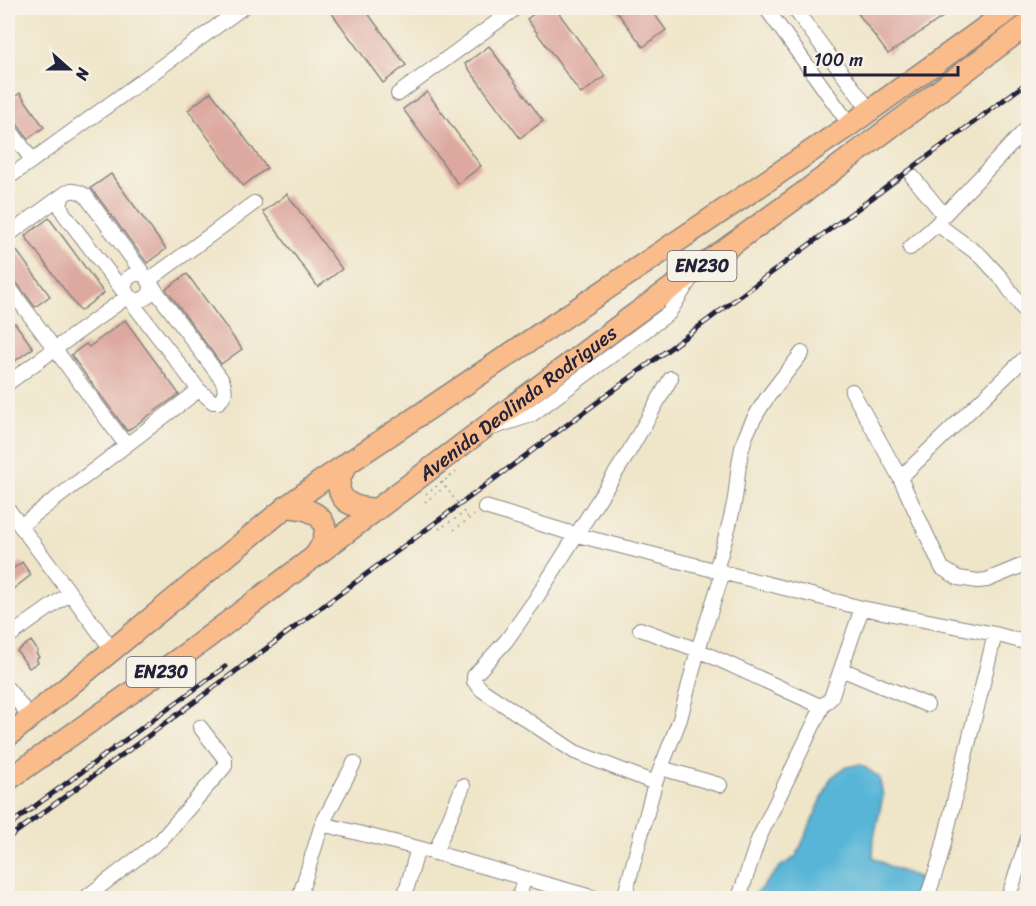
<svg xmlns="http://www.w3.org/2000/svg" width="1036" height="906" viewBox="0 0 1036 906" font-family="Sriracha,sans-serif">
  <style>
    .water { fill: #59b5d7; stroke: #3e6c89; stroke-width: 1.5 }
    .building { fill: #dda89f }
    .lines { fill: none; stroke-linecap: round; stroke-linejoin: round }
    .minor-casing { stroke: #888482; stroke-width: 16 }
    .highway-casing { stroke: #888482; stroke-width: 24 }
    .path { stroke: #888482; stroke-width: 1.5; stroke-dasharray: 1.5 4.5; stroke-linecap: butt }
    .minor { stroke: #fff; stroke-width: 14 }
    .highway { stroke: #f9bc8a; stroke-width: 21 }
    .rail-casing { stroke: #22223b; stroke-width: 5 }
    .rail { stroke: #f7f3e8; stroke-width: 3; stroke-dasharray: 9; stroke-linecap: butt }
    .path-bridge { stroke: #888482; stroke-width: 1.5; stroke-dasharray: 1.5 4.5; stroke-linecap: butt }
    .labels { text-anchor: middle; stroke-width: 5; stroke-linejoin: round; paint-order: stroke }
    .shield { fill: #f7f3e8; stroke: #62616f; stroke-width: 1.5 }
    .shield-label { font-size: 18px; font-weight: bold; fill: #22223b }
    .street-label { font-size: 20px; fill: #22223b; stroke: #f7f3e8 }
  </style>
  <rect width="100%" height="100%" fill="#f7f3e8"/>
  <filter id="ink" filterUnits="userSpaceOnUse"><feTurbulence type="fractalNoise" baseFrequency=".0167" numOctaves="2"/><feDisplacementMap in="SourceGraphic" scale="12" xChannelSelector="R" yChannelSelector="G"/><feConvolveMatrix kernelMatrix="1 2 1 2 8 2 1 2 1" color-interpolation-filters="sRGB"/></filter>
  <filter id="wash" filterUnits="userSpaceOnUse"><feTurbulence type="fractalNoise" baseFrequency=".008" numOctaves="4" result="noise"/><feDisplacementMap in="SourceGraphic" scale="24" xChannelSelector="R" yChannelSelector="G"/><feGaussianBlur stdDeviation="1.35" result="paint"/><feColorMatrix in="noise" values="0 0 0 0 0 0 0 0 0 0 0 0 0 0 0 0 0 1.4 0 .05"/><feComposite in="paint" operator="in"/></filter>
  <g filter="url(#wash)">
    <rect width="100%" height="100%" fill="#efe5c9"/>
    <!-- water -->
    <path class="water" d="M 860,764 L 879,777 L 883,796 L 874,837 L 873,857 L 890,867 L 920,878 L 914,898 L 752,898 L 781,866 L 796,857 L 831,778 L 844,768 Z"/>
    <g id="blocks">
      <!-- building -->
      <path class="building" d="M 328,8 L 364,8 L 406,65 L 383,83 Z
        M 542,8 L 555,8 L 605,76 L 581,94 L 527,19 Z
        M 614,8 L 650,8 L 666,30 L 643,47 Z
        M 854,8 L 956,8 L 888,54 Z
        M 489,46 L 543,121 L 520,138 L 465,64 Z
        M 211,92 L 267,168 L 243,186 L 188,110 Z
        M 427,92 L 481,166 L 458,184 L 403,109 Z
        M 20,93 L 44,127 L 28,139 L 15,121 L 8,118 L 8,102 Z
        M 111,174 L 166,249 L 147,263 L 91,188 Z
        M 287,194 L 342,269 L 318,287 L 263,212 Z
        M 49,218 L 104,293 L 80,311 L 25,236 Z
        M 11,243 L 50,296 L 35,307 L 8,271 L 8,244 Z
        M 187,274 L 242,349 L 221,364 L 166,289 Z
        M 125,320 L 179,394 L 127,431 L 71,355 L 86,344 L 89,347 Z
        M 15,323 L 33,348 L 8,366 L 8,328 Z
        M 22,562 L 31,575 L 8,593 L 8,573 Z
        M 31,641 L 38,651 L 36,653 L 39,657 L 36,659 L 38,662 L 29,668 L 17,651 Z"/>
    </g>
  </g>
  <g filter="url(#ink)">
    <use href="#blocks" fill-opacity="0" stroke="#888482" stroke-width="1.5"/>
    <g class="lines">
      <defs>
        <path id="minor" d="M 766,8 L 850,125
          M 794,8 L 870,111
          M 398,94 L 516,8
          M 8,127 L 32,160
          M 912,176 L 944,215 L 937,224 L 981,256 L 1002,279 L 1028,316
          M 8,178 L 242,8
          M 944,215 L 1028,127
          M 8,235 L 63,195 C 71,189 76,190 85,195 L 222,380 C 226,390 226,394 219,402 L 213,402 L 199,390 L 64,214 L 60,205 L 63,195
          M 910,248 L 937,224
          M125 287a13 13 0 1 1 26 0a13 13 0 1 1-26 0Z
          M 149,280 L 254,203
          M 8,286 L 126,445
          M 8,383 L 128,296
          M 852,391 L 900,478 L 942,568 L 958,578 L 978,581 L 987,580 L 1028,563
          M 492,428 L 531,415 L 669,313 L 691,278
          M 900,478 L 1028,355
          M 485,507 L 577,535 L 862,608 L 995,634 L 1028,643
          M 8,509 L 70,593 L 8,637
          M 20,526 L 199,390
          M 716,570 C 723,546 731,522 735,498 C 738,478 738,457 745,438 C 757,406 781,380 802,353
          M 70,593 L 113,651
          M 640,629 L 698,650 L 818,705 L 823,705
          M 841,669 L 927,705
          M 8,689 L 30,717
          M 661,768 L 720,785
          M 655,783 L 575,752 L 482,690 L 474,681 L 474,676 L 506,641 L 535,600 L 627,455 L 671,378
          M 322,824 L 418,848 L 595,898
          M 435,853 L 463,786
          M 85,898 L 161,840 L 225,766 L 225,759 L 200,727
          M 299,898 L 322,824 L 354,763
          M 404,898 L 418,848
          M 519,898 L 524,878
          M 624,898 L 655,783 L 680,719 L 698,650 L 723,572
          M 739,898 L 758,840 L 823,705 L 831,698 L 862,608
          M 927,898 L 940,859 L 995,634
          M 1008,898 L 1028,838"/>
        <g id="highway">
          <path d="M 350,461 C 346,466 341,473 340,479 C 334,503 358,509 376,509"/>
          <path d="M 286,507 C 321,508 337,525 315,556"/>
          <path d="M 8,736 L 286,507 L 320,482 L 850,125 L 1012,8"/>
          <path id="s1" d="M 8,780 L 187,653 L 627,320 L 803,193 L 1028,24"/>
        </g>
      </defs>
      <!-- minor casing -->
      <use href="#minor" class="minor-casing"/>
      <!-- highway casing -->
      <use href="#highway" class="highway-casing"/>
      <!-- path -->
      <path class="path" d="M 426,494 L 456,472
        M 425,502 L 445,487
        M 439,529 L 464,513
        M 454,530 L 474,515"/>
      <!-- minor -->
      <use href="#minor" class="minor"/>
      <!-- highway -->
      <use href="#highway" class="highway"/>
      <defs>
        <path id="rail" d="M 12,823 L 225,667
          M 8,838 L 166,723 L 1028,82"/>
      </defs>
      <!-- rail casing -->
      <use href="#rail" class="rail-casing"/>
      <!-- rail -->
      <use href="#rail" class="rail"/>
      <!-- path-bridge -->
      <path class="path-bridge" d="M 442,482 L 469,519"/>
    </g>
  </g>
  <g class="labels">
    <!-- shield labels -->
    <g class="shield">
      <rect x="667.5" y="251" width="69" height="30" rx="4.5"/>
      <rect x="126.5" y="657" width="69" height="30" rx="4.5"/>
    </g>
    <g class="shield-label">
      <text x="702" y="272">EN230</text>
      <text x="161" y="678">EN230</text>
    </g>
    <!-- street labels -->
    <g class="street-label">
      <text dy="7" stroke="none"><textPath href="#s1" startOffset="634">Avenida Deolinda Rodrigues</textPath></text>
    </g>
  </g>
  <!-- margin -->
  <rect width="1036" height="906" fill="none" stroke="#f7f3e8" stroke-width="30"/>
  <!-- north arrow -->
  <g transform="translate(69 69) rotate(111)" stroke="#f7f3e8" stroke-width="4.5" paint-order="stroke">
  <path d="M0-4.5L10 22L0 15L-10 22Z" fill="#22223b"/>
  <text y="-9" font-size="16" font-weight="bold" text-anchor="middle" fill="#22223b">N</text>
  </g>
  <!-- scale -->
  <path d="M805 66v9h153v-9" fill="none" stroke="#22223b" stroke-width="3"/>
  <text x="814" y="66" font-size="18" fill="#22223b" stroke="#f7f3e8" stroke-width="4.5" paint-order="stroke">100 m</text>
</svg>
